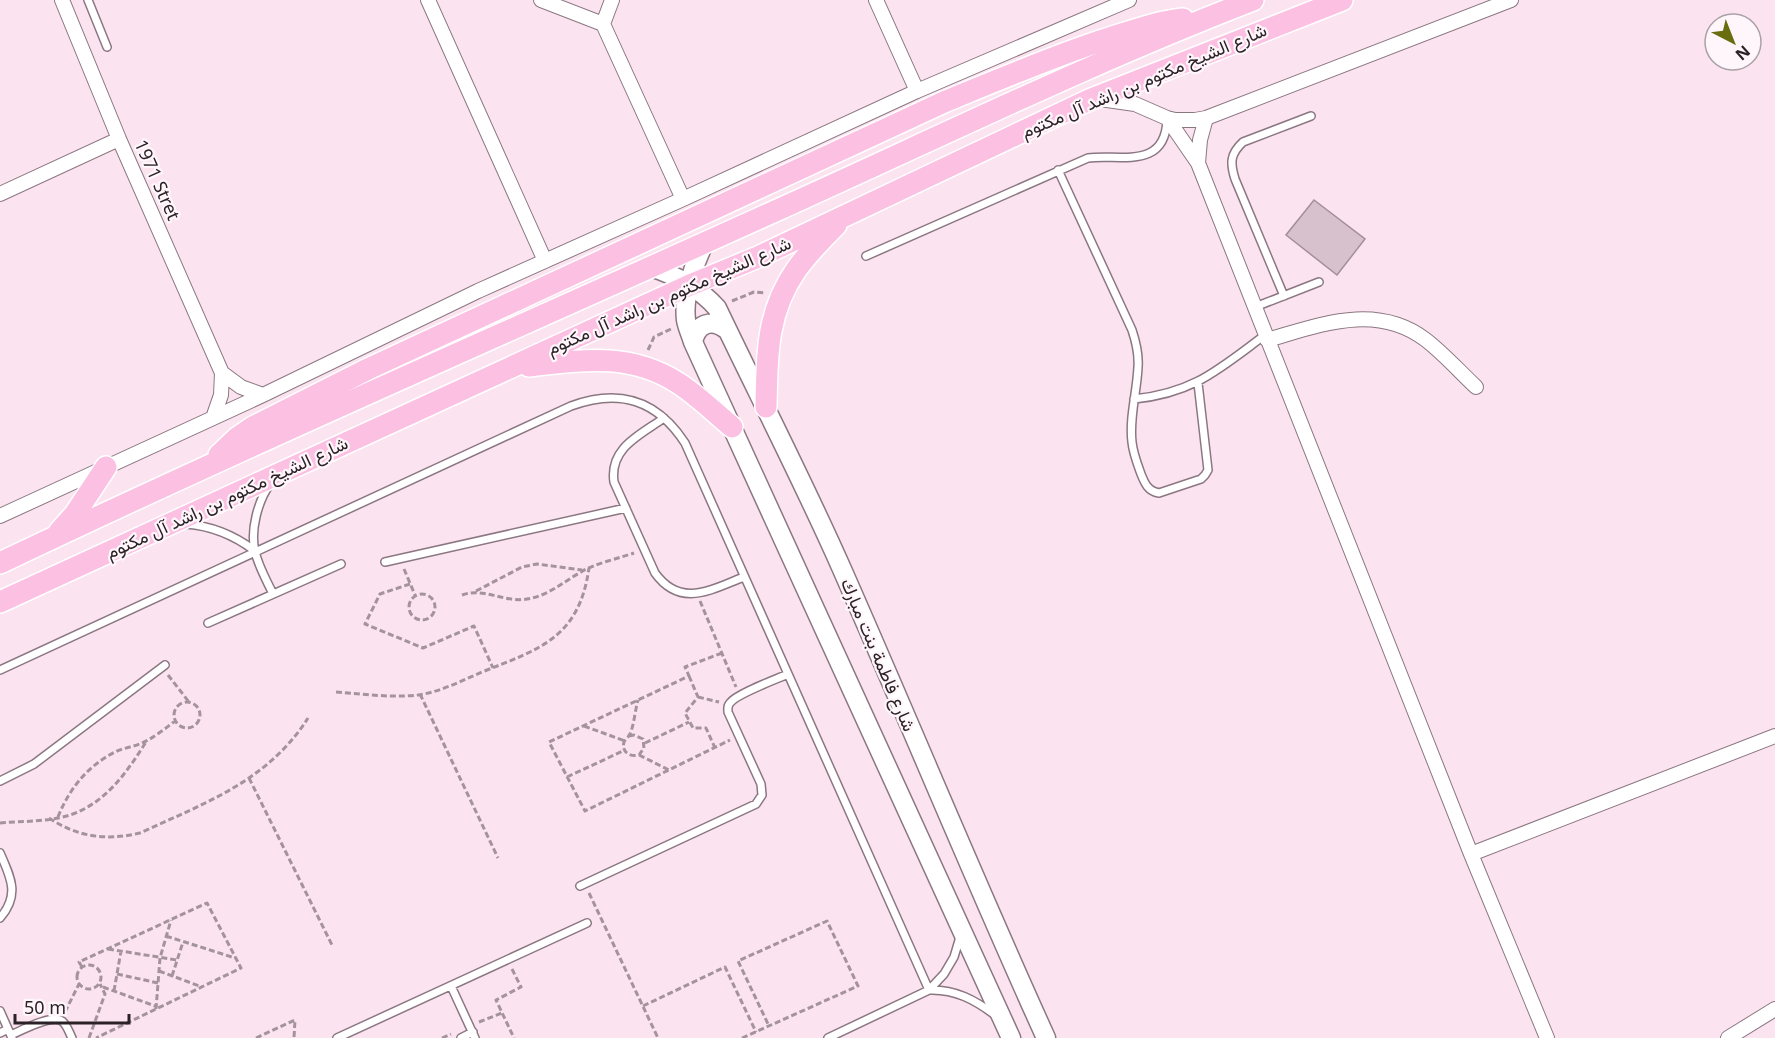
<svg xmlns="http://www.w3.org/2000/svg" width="1775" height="1038" viewBox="0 0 1775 1038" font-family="'Noto Sans',Vazirmatn,sans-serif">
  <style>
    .building { fill: #d7c1cc; stroke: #a38e99; stroke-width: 1.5 }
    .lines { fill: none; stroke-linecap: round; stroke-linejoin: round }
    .lane-casing { stroke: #8b7782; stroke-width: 10 }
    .street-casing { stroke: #8b7782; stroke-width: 16 }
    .secondary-casing { stroke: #8b7782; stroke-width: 21 }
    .primary-casing { stroke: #fff; stroke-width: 24 }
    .path { stroke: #a4939c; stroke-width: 3; stroke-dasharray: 6 3; stroke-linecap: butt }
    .lane { stroke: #fff; stroke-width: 7 }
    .street { stroke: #fff; stroke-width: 14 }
    .secondary { stroke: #fff; stroke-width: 18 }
    .primary { stroke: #fcc0e2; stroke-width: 21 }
    .labels { text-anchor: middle; stroke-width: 4.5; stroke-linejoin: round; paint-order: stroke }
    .street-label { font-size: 18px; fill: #2b2227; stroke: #fff6fb }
  </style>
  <rect width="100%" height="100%" fill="#fbe4f0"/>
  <!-- building -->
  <path class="building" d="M 1314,200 L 1365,239 L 1337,275 L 1286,235 Z"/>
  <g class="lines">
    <defs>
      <path id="lane" d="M 88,0 L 107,47
        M 1058,170 L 1132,330 C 1136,342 1139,354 1138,367 C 1137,392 1129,417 1132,442 C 1133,453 1137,463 1141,474 C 1145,484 1148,491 1159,493 L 1201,479 L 1205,475 L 1208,470 L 1198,383
        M 866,256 L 1088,158 C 1120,154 1165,170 1167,120
        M 1284,296 L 1235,179 C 1230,163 1230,154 1243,142 L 1311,116
        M 1255,307 L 1319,282
        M 1134,399 C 1194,393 1219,369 1265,335
        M 664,418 C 640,435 609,448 614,482 L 655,573 C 681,609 712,589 744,577
        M 270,484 C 258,501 250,530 255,551 C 258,566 267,581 273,594
        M 186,524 C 213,526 234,535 255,551
        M 385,562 L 626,508
        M 208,623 L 341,564
        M 0,670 L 571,406 C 620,388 657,400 685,443 L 929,990
        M 0,781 L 34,764 L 165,665
        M 0,853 C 11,878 20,895 0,918
        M 580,886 L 756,804 L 762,795 L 761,784 L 728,712 C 728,708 727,706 730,703 C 736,694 777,679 788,674
        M 451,986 L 475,1038
        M 929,990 C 955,989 975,1000 995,1015
        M 0,1011 L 12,1038
        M 0,1033 L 8,1029
        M 11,1035 C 22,1030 52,1014 62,1021 C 67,1025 69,1032 72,1038
        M 337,1038 L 587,923
        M 461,1038 L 473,1032
        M 828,1038 L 929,990 L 944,974 L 954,957 L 960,937"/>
      <path id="street" d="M 62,0 L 119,139 L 222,373 L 241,387 L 263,395
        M 428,0 L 545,261
        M 541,0 L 603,24 L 612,0
        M 876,0 L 917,91
        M 603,24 L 683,199
        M 1100,99 L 1135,104 L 1167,118 L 1175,120 L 1195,120 L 1206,118 L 1511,0
        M 1167,118 L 1198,163 L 1471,854 L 1547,1038
        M 1198,163 L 1200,140 L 1206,118
        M 0,194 L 119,139
        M 1267,340 C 1320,325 1376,302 1426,340 C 1444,354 1459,371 1476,387
        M 213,418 L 221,395 L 222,373
        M 0,516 L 263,395 L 478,291 L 683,199 L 917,91 L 1129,0
        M 1471,854 L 1775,736
        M 1728,1038 L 1775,1009"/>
      <path id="secondary" d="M 705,242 C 694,263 683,296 686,320 C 687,327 691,335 693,342 L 1011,1038
        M 650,267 C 676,275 699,288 717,308 C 758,394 802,479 841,567 C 910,723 975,882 1046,1038
        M 693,342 C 697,323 712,318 727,330"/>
      <path id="primary" d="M 529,366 C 582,360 630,352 678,383 C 697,395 714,412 732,427
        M 766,407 C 767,357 766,313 796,270 C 807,254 822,239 836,225
        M 219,455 L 237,438 L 253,427 L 368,369 L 944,102 C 997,80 1049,58 1103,40 C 1129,32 1155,22 1183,19
        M 59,532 L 75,514 L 106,467
        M 0,563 C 256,441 515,329 773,212 C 933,140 1090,63 1253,0
        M 0,602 L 690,285 L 758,257 L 1089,100 L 1342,0"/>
    </defs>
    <!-- lane casing -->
    <use href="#lane" class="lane-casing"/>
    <!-- street casing -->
    <use href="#street" class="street-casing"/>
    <!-- secondary casing -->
    <use href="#secondary" class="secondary-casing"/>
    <!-- primary casing -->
    <use href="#primary" class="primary-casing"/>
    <!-- path -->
    <path class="path" d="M 732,301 L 754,292 L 765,293
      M 648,350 L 654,337 L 673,328
      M 404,569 L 415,595
      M 410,584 L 380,594 L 365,624 L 423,648 L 474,626 L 493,668
      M 476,591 L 522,567 L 537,564 L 582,570
      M409 607a13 13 0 1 1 26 0a13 13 0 1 1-26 0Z
      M 462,595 C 484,587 504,603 527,599 C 548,596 563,582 581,572 C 593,564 620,558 634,553
      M 700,601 L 736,687
      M 722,653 L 685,667 L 689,676 L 549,742 L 585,811 L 730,740
      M 168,675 L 189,702
      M 689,676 L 698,697 L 685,713 L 693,728 L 706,728 L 715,748
      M 336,692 C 363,694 391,698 418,695 C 440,692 461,681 482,672 C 540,649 579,638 589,568
      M 420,694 L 498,858
      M 698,697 L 719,702
      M174 715a13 13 0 1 1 26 0a13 13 0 1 1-26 0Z
      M 584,726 L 625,741
      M 629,736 L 634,735 L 643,739 L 644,748 L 639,755 C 631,757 621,753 624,742 C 626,738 628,738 630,734 C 634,725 635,711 638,700
      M 645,743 L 689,722
      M 639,755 L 669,770
      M 567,777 L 625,750
      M 249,778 L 332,945
      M 58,817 C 69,789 88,765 117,751 C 127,747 138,746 148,740 C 157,735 166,728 175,721
      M 49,818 C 78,837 106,841 140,833 C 205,803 268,781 308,718
      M 0,823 C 22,821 48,822 70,815 C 106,803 127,772 146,742
      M 589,893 L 658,1038
      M 166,936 L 235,958
      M 108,949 L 177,960
      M77 977a12 12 0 1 1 24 0a12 12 0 1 1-24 0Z
      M 82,967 L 79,962 L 207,903 L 241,968 L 96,1038
      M 512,969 L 521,987 L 496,1000 L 514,1038
      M 159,971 L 202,987
      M 117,974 L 158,983
      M 172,976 L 183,942
      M 103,987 L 155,1006
      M 114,991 L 121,951
      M 643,1006 L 725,967 L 756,1032
      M 156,1009 L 160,958 L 171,920
      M 65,1012 L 79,984
      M 479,1022 L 502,1013
      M 89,1038 L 105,994 L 100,984
      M 256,1038 L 295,1020 L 294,1038
      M 442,1038 L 451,1034
      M 742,1038 L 858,986 L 827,921 L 738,961 L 769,1026"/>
    <!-- lane -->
    <use href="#lane" class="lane"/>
    <!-- street -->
    <use href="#street" class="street"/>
    <!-- secondary -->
    <use href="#secondary" class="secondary"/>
    <!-- primary -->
    <use href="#primary" class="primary"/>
  </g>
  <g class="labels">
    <!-- street labels -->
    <g class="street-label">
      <text transform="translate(1144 81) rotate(-23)" y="6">شارع الشيخ مكتوم بن راشد آل مكتوم</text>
      <text transform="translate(157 180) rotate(66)" y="6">1971 Stret</text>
      <text transform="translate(669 296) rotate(-24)" y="6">شارع الشيخ مكتوم بن راشد آل مكتوم</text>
      <text transform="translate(227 498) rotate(-25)" y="6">شارع الشيخ مكتوم بن راشد آل مكتوم</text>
      <text transform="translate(878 655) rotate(67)" y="6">شارع فاطمة بنت مبارك</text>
    </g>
  </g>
  <!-- north arrow -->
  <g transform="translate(1733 42) rotate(138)"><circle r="28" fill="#fff6fb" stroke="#aaa1a6" stroke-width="1.5"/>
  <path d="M0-4.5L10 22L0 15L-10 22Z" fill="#696d10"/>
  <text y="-9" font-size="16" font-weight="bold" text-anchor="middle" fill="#2b2227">N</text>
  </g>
  <!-- scale -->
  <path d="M15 1014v9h114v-9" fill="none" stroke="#2b2227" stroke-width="3"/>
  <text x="24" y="1014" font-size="18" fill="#2b2227" stroke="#fff6fb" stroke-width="4.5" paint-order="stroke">50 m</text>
</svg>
